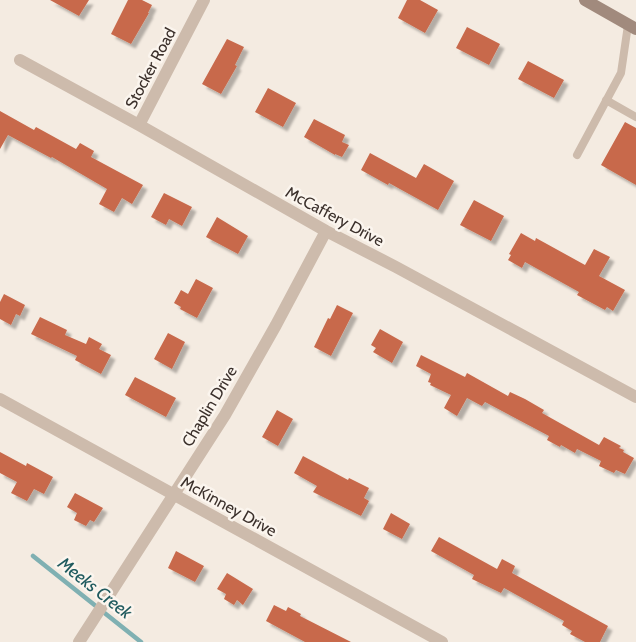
<svg xmlns="http://www.w3.org/2000/svg" width="636" height="642" viewBox="0 0 636 642" font-family="Cabin,sans-serif">
  <style>
    .lines { fill: none; stroke-linecap: round; stroke-linejoin: round }
    .stream { stroke: #7fb0b2; stroke-width: 4.5 }
    .building { fill: #c8694b; filter: url(#shadow) }
    .service { stroke: #cdbbac; stroke-width: 8 }
    .minor { stroke: #cdbbac; stroke-width: 12 }
    .secondary { stroke: #a18a7d; stroke-width: 12 }
    .labels { text-anchor: middle; stroke-width: 5; stroke-linejoin: round; paint-order: stroke }
    .street-label { font-size: 16px; fill: #3b302b; stroke: #fbf5ee }
    .water-label { font-size: 18px; font-style: italic; fill: #1f5a5e; stroke: #fbf5ee }
  </style>
  <defs>
    <filter id="shadow"><feDropShadow dx="4.5" dy="4.5" stdDeviation="1" flood-color="#0004"/></filter>
  </defs>
  <rect width="100%" height="100%" fill="#f4ebe1"/>
  <g class="lines">
    <!-- stream -->
    <path class="stream" d="M 33,556 L 141,642"/>
  </g>
  <!-- building -->
  <path class="building" d="M 50,0 L 89,0 L 79,16 Z
    M 128,0 L 142,0 L 152,5 L 148,13 L 149,13 L 131,44 L 111,34 Z
    M 407,0 L 420,0 L 438,10 L 425,33 L 398,18 Z
    M 467,27 L 500,44 L 489,65 L 456,48 Z
    M 227,39 L 244,47 L 235,65 L 237,66 L 221,94 L 202,84 Z
    M 528,61 L 564,80 L 554,98 L 518,79 Z
    M 268,88 L 296,103 L 283,127 L 255,112 Z
    M 0,111 L 34,130 L 36,127 L 76,149 L 80,143 L 94,151 L 91,157 L 143,185 L 132,204 L 122,198 L 114,212 L 99,204 L 107,189 L 52,157 L 51,158 L 8,135 L 0,149 Z
    M 314,119 L 345,135 L 342,142 L 349,145 L 342,157 L 335,154 L 335,155 L 304,137 Z
    M 625,122 L 636,128 L 636,185 L 601,165 Z
    M 370,153 L 416,178 L 424,164 L 454,181 L 438,210 L 389,183 L 388,185 L 361,170 Z
    M 164,193 L 192,207 L 182,226 L 169,219 L 166,225 L 151,217 Z
    M 474,200 L 504,216 L 491,241 L 460,225 Z
    M 217,217 L 248,236 L 238,254 L 206,237 Z
    M 521,233 L 535,241 L 536,238 L 585,265 L 594,249 L 610,257 L 599,276 L 625,290 L 613,311 L 607,307 L 605,310 L 577,295 L 579,292 L 525,262 L 522,268 L 508,260 L 511,255 L 509,254 Z
    M 196,279 L 213,288 L 197,318 L 180,309 L 181,307 L 174,303 L 181,290 L 188,294 Z
    M 4,294 L 25,305 L 20,316 L 16,314 L 11,325 L 0,319 L 0,302 Z
    M 337,305 L 353,313 L 331,356 L 314,347 L 328,318 L 330,319 Z
    M 40,317 L 67,330 L 65,335 L 86,344 L 89,337 L 102,344 L 99,349 L 111,355 L 101,374 L 75,360 L 77,356 L 31,334 Z
    M 380,329 L 403,342 L 392,363 L 373,352 L 376,348 L 371,345 Z
    M 168,333 L 185,342 L 172,369 L 154,359 Z
    M 421,355 L 465,377 L 467,373 L 508,396 L 510,392 L 525,399 L 544,410 L 542,413 L 599,445 L 604,437 L 621,446 L 619,448 L 624,450 L 623,452 L 634,458 L 625,474 L 616,470 L 614,473 L 599,466 L 601,461 L 577,449 L 575,453 L 561,445 L 560,447 L 547,440 L 549,436 L 485,402 L 482,406 L 467,398 L 457,416 L 444,408 L 451,395 L 430,385 L 431,383 L 428,382 L 431,374 L 416,366 Z
    M 135,377 L 176,398 L 166,417 L 125,395 Z
    M 277,410 L 293,419 L 278,446 L 262,437 Z
    M 0,452 L 26,466 L 27,463 L 53,477 L 44,494 L 34,489 L 27,501 L 11,493 L 17,482 L 0,473 Z
    M 303,456 L 348,480 L 349,478 L 369,488 L 364,498 L 369,501 L 361,516 L 313,492 L 317,486 L 294,473 Z
    M 75,493 L 103,508 L 94,522 L 90,520 L 86,526 L 74,520 L 77,513 L 67,507 Z
    M 391,513 L 410,524 L 402,539 L 383,529 Z
    M 439,537 L 497,569 L 502,559 L 515,566 L 512,573 L 608,626 L 600,642 L 585,642 L 570,634 L 572,631 L 562,625 L 564,621 L 504,588 L 501,593 L 472,579 L 474,575 L 431,551 Z
    M 176,551 L 204,566 L 195,582 L 168,568 Z
    M 227,573 L 253,589 L 243,605 L 237,600 L 234,605 L 224,599 L 226,594 L 217,589 Z
    M 274,605 L 286,611 L 288,607 L 301,614 L 300,616 L 351,642 L 305,642 L 266,621 Z"/>
  <g class="lines">
    <!-- service -->
    <path class="service" d="M 606,100 L 636,117
      M 577,155 L 621,73 L 628,25"/>
    <!-- minor -->
    <path class="minor" d="M 20,60 L 139,125 L 326,231 L 396,267 L 636,397
      M 139,125 L 204,0
      M 0,399 L 442,642
      M 79,642 L 225,415 L 276,325 L 326,231"/>
    <!-- secondary -->
    <path class="secondary" d="M 585,0 L 636,29"/>
  </g>
  <g class="labels">
    <!-- street labels -->
    <g class="street-label">
      <text transform="translate(150 68) rotate(-62)" y="6">Stocker Road</text>
      <text transform="translate(335 216) rotate(28)" y="6">McCaffery Drive</text>
      <text transform="translate(209 406) rotate(-59)" y="6">Chaplin Drive</text>
      <text transform="translate(229 506) rotate(29)" y="6">McKinney Drive</text>
    </g>
    <!-- water labels -->
    <g class="water-label">
      <text transform="translate(95 588) rotate(38)" y="6">Meeks Creek</text>
    </g>
  </g>
</svg>
